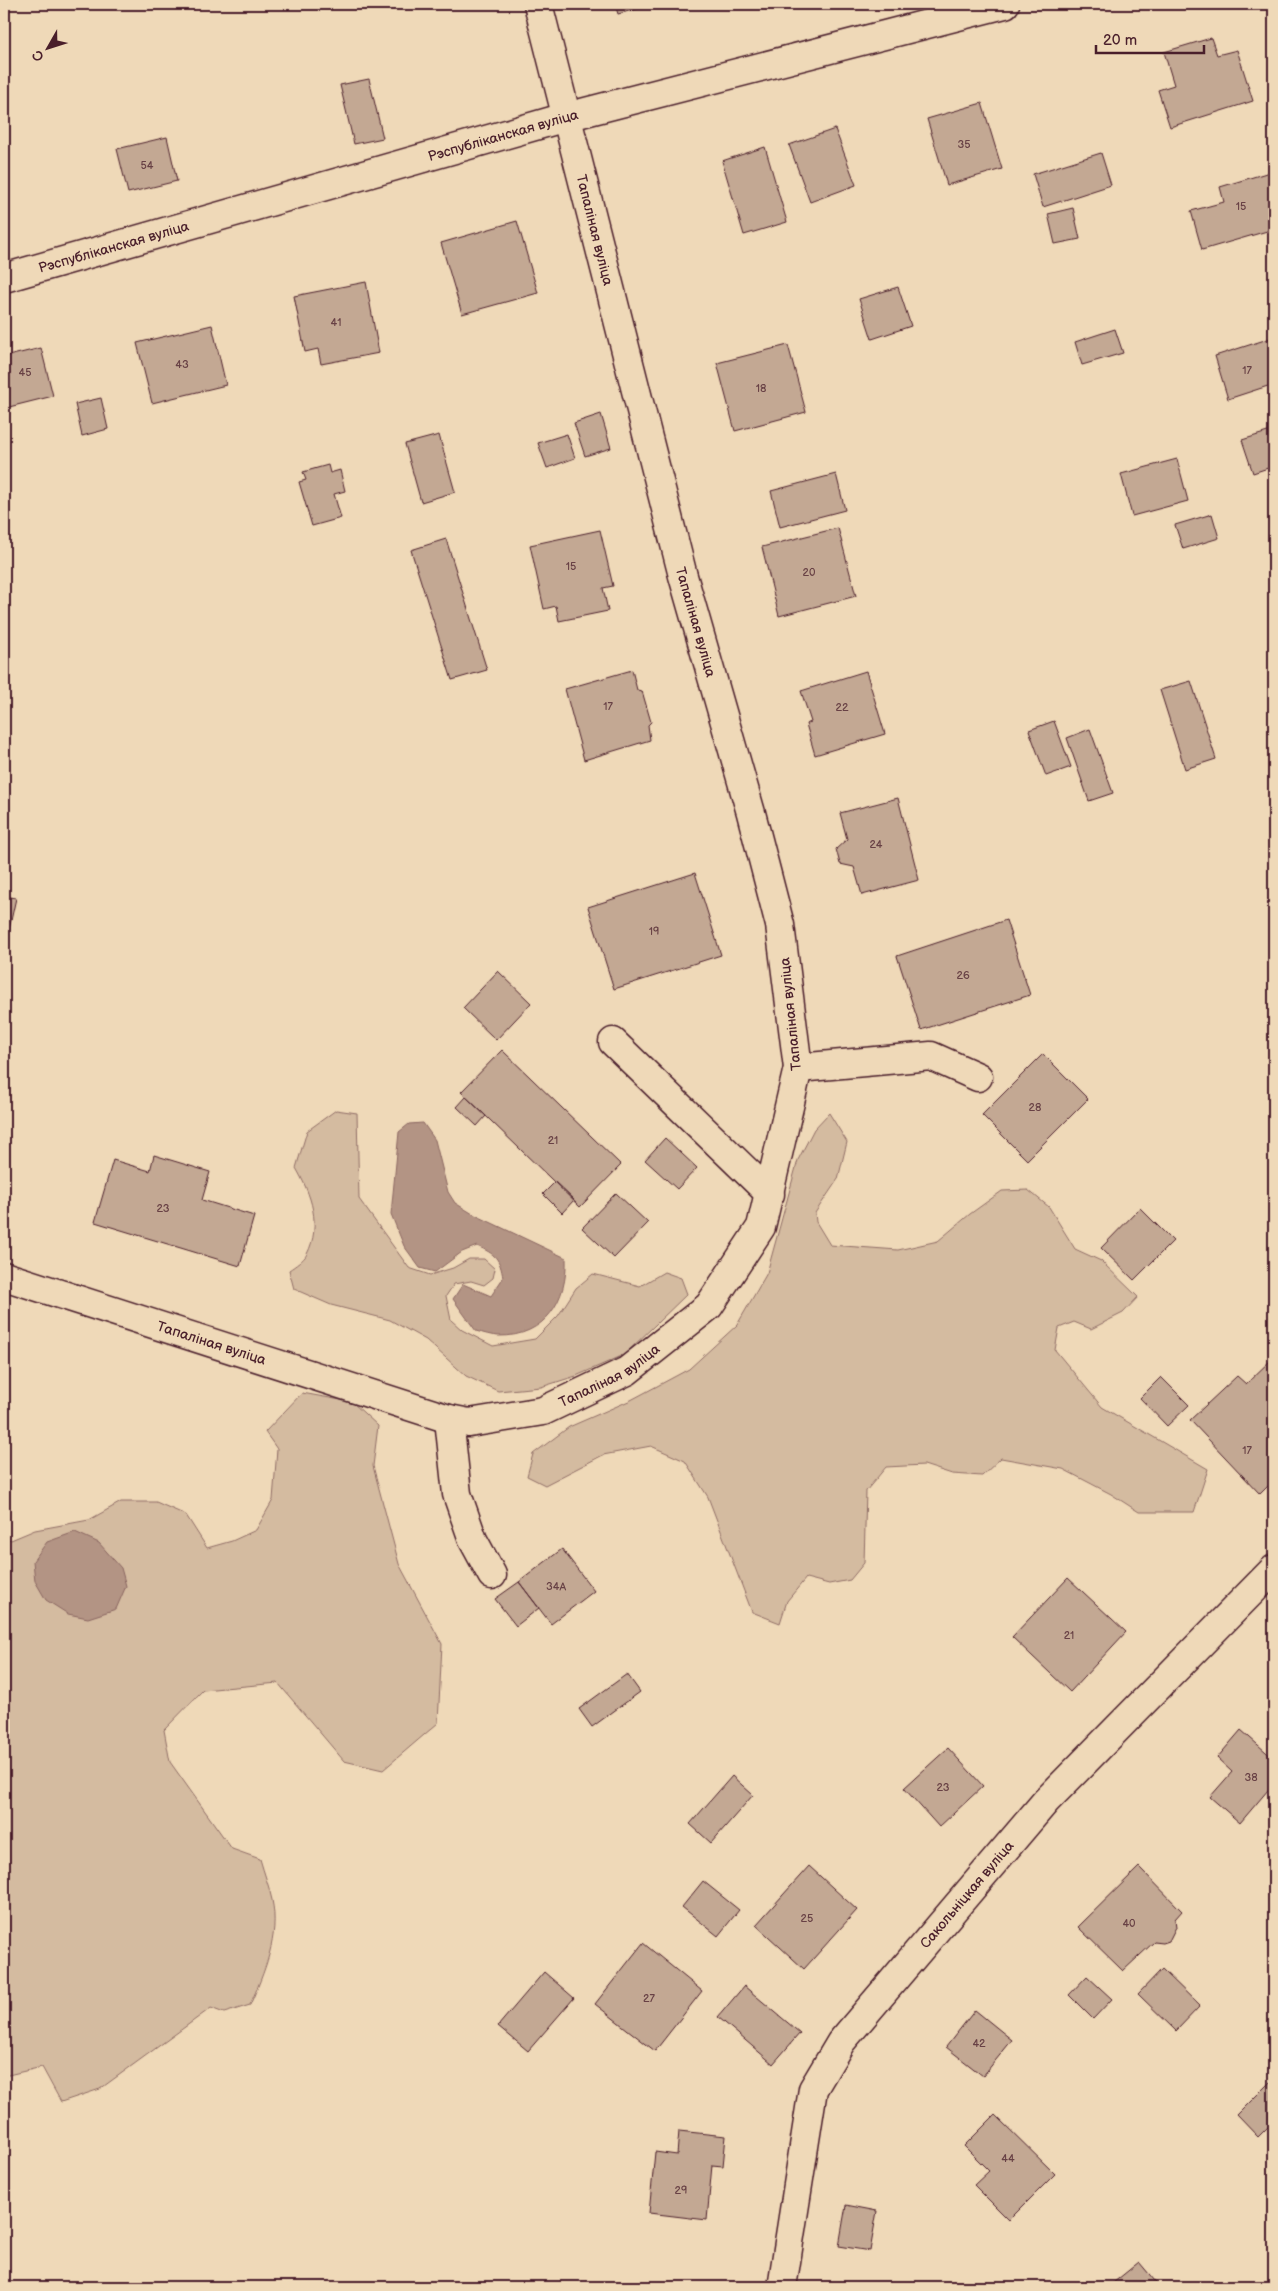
<svg xmlns="http://www.w3.org/2000/svg" width="1278" height="2291" viewBox="0 0 1278 2291" font-family="'Balsamiq Sans',sans-serif">
  <style>
    .green { fill: #d4bba0; stroke: #8f6d66 }
    .water { fill: #b39484; stroke: #896560 }
    .building { fill: #c3a893; stroke: #4a1f2b }
    .lines { fill: none; stroke-linecap: round; stroke-linejoin: round }
    .minor-casing { stroke: #4a1f2b; stroke-width: 31 }
    .minor { stroke: #efd9b8; stroke-width: 28 }
    .labels { text-anchor: middle; stroke-width: 4; stroke-linejoin: round; paint-order: stroke }
    .number-label { font-size: 11px; fill: #684145 }
    .street-label { font-size: 14px; fill: #4a1f2b; stroke: #efd9b8 }
  </style>
  <rect width="100%" height="100%" fill="#efd9b8"/>
  <filter id="ink" filterUnits="userSpaceOnUse"><feTurbulence type="fractalNoise" baseFrequency=".02" numOctaves="2"/><feDisplacementMap in="SourceGraphic" scale="10" xChannelSelector="R" yChannelSelector="G"/><feConvolveMatrix kernelMatrix="1 2 1 2 8 2 1 2 1" color-interpolation-filters="sRGB"/></filter>
  <g filter="url(#ink)">
    <!-- green -->
    <path class="green" d="M 336,1110 L 357,1113 L 359,1199 L 409,1268 L 430,1275 L 453,1268 L 469,1259 L 484,1259 L 495,1269 L 493,1278 L 484,1285 L 471,1281 L 454,1284 L 446,1296 L 451,1320 L 462,1330 L 493,1346 L 535,1339 L 558,1316 L 576,1288 L 593,1274 L 640,1286 L 664,1272 L 681,1278 L 687,1294 L 624,1355 L 576,1376 L 541,1387 L 498,1391 L 466,1376 L 426,1340 L 390,1320 L 331,1305 L 294,1289 L 289,1270 C 295,1266 304,1260 307,1254 C 322,1225 311,1194 296,1168 L 307,1131 Z
      M 829,1113 L 847,1142 L 838,1179 L 815,1213 L 816,1222 L 830,1245 L 898,1250 L 938,1241 L 970,1214 L 1002,1191 L 1028,1190 L 1049,1207 L 1075,1249 L 1101,1261 L 1138,1297 L 1123,1313 L 1091,1329 L 1074,1322 L 1059,1328 L 1055,1350 L 1102,1407 L 1208,1469 L 1194,1512 L 1139,1512 L 1111,1494 L 1063,1469 L 1001,1458 L 982,1476 L 952,1474 L 924,1465 L 886,1467 L 866,1491 L 864,1563 L 850,1580 L 829,1584 L 806,1578 L 787,1601 L 780,1623 L 752,1612 L 708,1497 L 685,1461 L 651,1446 L 603,1455 L 545,1485 L 527,1476 L 533,1454 L 569,1427 L 631,1400 L 689,1369 L 737,1325 L 767,1273 L 798,1160 L 814,1129 Z
      M 302,1393 L 352,1402 L 378,1426 L 373,1466 L 399,1564 L 442,1644 L 438,1723 L 383,1770 L 344,1761 L 278,1683 L 203,1690 L 164,1730 L 170,1762 L 232,1849 L 260,1859 C 264,1873 269,1886 272,1900 C 280,1936 264,1973 250,2005 L 224,2013 L 211,2008 L 100,2089 L 61,2102 L 42,2067 L 4,2076 L 4,1537 L 11,1540 L 35,1530 L 89,1520 L 121,1502 L 156,1502 L 186,1515 L 207,1548 L 232,1541 L 256,1530 L 273,1500 L 277,1449 L 265,1432 Z"/>
    <!-- water -->
    <path class="water" d="M 423,1123 L 435,1140 L 448,1192 L 455,1203 L 473,1214 L 566,1258 C 568,1300 545,1337 499,1336 C 492,1336 483,1333 476,1331 L 453,1299 L 463,1284 L 491,1296 L 503,1278 C 500,1258 495,1254 477,1246 L 462,1252 L 435,1272 L 420,1268 L 404,1246 L 391,1214 L 399,1132 L 409,1124 Z
      M 75,1532 L 99,1543 L 121,1568 L 126,1586 L 116,1609 L 88,1618 L 68,1614 L 46,1600 L 35,1581 L 33,1561 L 47,1542 Z"/>
    <!-- building -->
    <path class="building" d="M 615,4 L 655,4 L 618,14 Z
      M 1211,38 L 1217,55 L 1237,50 L 1253,101 L 1170,127 L 1158,90 L 1174,85 L 1164,52 Z
      M 369,79 L 383,138 L 354,144 L 340,85 Z
      M 982,103 L 1002,169 L 947,185 L 927,119 Z
      M 835,129 L 856,185 L 810,202 L 789,145 Z
      M 167,137 L 177,181 L 128,193 L 117,149 Z
      M 765,147 L 787,222 L 744,235 L 722,161 Z
      M 1101,153 L 1111,185 L 1043,207 L 1033,174 Z
      M 1273,171 L 1274,229 L 1202,250 L 1191,211 L 1224,202 L 1220,187 Z
      M 1073,208 L 1080,239 L 1055,244 L 1048,214 Z
      M 517,221 L 538,293 L 462,314 L 441,243 Z
      M 366,282 L 379,353 L 321,364 L 318,349 L 305,352 L 294,296 Z
      M 898,287 L 911,326 L 872,339 L 859,299 Z
      M 212,325 L 226,385 L 152,403 L 137,343 Z
      M 1115,329 L 1123,353 L 1082,365 L 1075,342 Z
      M 1274,337 L 1274,384 L 1228,399 L 1215,356 Z
      M 788,345 L 806,412 L 735,431 L 717,363 Z
      M 41,348 L 53,396 L 9,407 L 4,386 L 4,357 Z
      M 101,398 L 108,429 L 82,436 L 75,404 Z
      M 601,414 L 611,448 L 585,456 L 574,423 Z
      M 1274,430 L 1274,466 L 1253,473 L 1242,440 Z
      M 567,434 L 575,458 L 547,468 L 538,443 Z
      M 439,435 L 455,492 L 421,502 L 405,444 Z
      M 1177,459 L 1188,501 L 1132,516 L 1121,474 Z
      M 328,465 L 330,473 L 340,470 L 345,491 L 334,494 L 341,518 L 312,526 L 299,482 L 306,480 L 303,472 Z
      M 836,474 L 845,510 L 780,527 L 771,491 Z
      M 1212,514 L 1219,538 L 1183,549 L 1175,525 Z
      M 838,528 L 856,596 L 779,616 L 762,547 Z
      M 600,530 L 613,586 L 603,588 L 608,611 L 559,621 L 556,606 L 544,609 L 530,545 Z
      M 446,539 L 487,670 L 452,680 L 411,550 Z
      M 632,670 L 637,690 L 642,691 L 651,722 L 648,725 L 650,740 L 584,760 L 565,689 Z
      M 866,671 L 885,734 L 815,755 L 806,724 L 811,722 L 801,691 Z
      M 1191,681 L 1216,759 L 1185,769 L 1160,690 Z
      M 1054,721 L 1071,767 L 1046,776 L 1029,730 Z
      M 1090,729 L 1113,793 L 1089,801 L 1067,738 Z
      M 898,798 L 919,880 L 862,895 L 854,867 L 840,864 L 836,849 L 847,839 L 840,813 Z
      M 695,873 L 721,955 L 614,989 L 588,907 Z
      M 4,896 L 16,898 L 6,943 L 4,942 Z
      M 1006,920 L 1030,995 L 921,1030 L 897,956 Z
      M 498,971 L 531,1003 L 496,1040 L 463,1008 Z
      M 502,1050 L 621,1165 L 580,1207 L 461,1092 Z
      M 1043,1054 L 1088,1099 L 1027,1160 L 982,1115 Z
      M 466,1097 L 486,1116 L 477,1126 L 457,1107 Z
      M 665,1138 L 697,1168 L 677,1189 L 645,1160 Z
      M 154,1155 L 210,1172 L 202,1200 L 254,1216 L 240,1266 L 95,1222 L 113,1160 L 150,1171 Z
      M 555,1182 L 574,1200 L 562,1213 L 543,1194 Z
      M 616,1193 L 648,1223 L 614,1258 L 582,1228 Z
      M 1140,1208 L 1173,1241 L 1134,1280 L 1101,1248 Z
      M 1274,1357 L 1274,1480 L 1260,1494 L 1190,1420 L 1237,1376 L 1246,1384 Z
      M 1161,1377 L 1189,1405 L 1167,1426 L 1140,1398 Z
      M 562,1549 L 594,1591 L 551,1624 L 519,1582 Z
      M 1068,1578 L 1126,1632 L 1070,1692 L 1012,1637 Z
      M 519,1582 L 539,1608 L 516,1626 L 495,1599 Z
      M 627,1674 L 640,1692 L 592,1727 L 579,1709 Z
      M 1241,1730 L 1274,1759 L 1274,1783 L 1240,1823 L 1210,1797 L 1232,1772 L 1217,1758 Z
      M 948,1748 L 983,1786 L 939,1827 L 904,1788 Z
      M 732,1776 L 753,1795 L 711,1843 L 690,1824 Z
      M 809,1866 L 857,1910 L 804,1969 L 756,1925 Z
      M 1139,1867 L 1182,1911 L 1175,1919 L 1176,1927 L 1169,1941 L 1163,1943 L 1154,1942 L 1123,1971 L 1078,1927 Z
      M 703,1881 L 739,1910 L 718,1936 L 682,1907 Z
      M 643,1943 L 702,1991 L 655,2051 L 595,2004 Z
      M 1162,1969 L 1200,2006 L 1176,2031 L 1138,1994 Z
      M 544,1972 L 574,1998 L 528,2051 L 498,2026 Z
      M 1087,1976 L 1112,1999 L 1093,2019 L 1069,1995 Z
      M 744,1986 L 800,2033 L 773,2064 L 718,2017 Z
      M 975,2010 L 1012,2040 L 983,2076 L 946,2047 Z
      M 1274,2078 L 1274,2121 L 1258,2137 L 1237,2115 Z
      M 995,2115 L 1055,2174 L 1009,2220 L 974,2185 L 989,2171 L 964,2146 Z
      M 679,2131 L 726,2136 L 723,2166 L 712,2165 L 707,2220 L 649,2213 L 655,2152 L 677,2155 Z
      M 846,2205 L 877,2211 L 870,2251 L 839,2246 Z
      M 1139,2262 L 1160,2287 L 1117,2287 L 1113,2283 Z"/>
    <g class="lines">
      <defs>
        <g id="minor">
          <path id="s1" d="M 4,278 L 566,117 L 1005,4"/>
          <path d="M 613,1042 L 770,1194"/>
          <path d="M 798,1068 L 931,1056 L 978,1077"/>
          <path id="s2" d="M 4,1276 L 449,1419 L 469,1423 L 543,1411 L 627,1371 L 709,1306 L 761,1227 L 798,1068 L 780,925 L 751,813 L 683,576 L 538,4"/>
          <path d="M 449,1419 L 457,1494 L 473,1540 L 492,1575"/>
          <path id="s3" d="M 782,2287 L 813,2089 L 841,2042 L 1046,1801 L 1274,1569"/>
        </g>
      </defs>
      <!-- minor casing -->
      <use href="#minor" class="minor-casing"/>
      <!-- minor -->
      <use href="#minor" class="minor"/>
    </g>
  </g>
  <g class="labels">
    <!-- number labels -->
    <g class="number-label">
      <text x="964" y="148">35</text>
      <text x="147" y="169">54</text>
      <text x="1241" y="210">15</text>
      <text x="336" y="326">41</text>
      <text x="182" y="368">43</text>
      <text x="1247" y="374">17</text>
      <text x="25" y="376">45</text>
      <text x="761" y="392">18</text>
      <text x="571" y="570">15</text>
      <text x="809" y="576">20</text>
      <text x="608" y="710">17</text>
      <text x="842" y="711">22</text>
      <text x="876" y="848">24</text>
      <text x="654" y="935">19</text>
      <text x="963" y="979">26</text>
      <text x="1035" y="1111">28</text>
      <text x="553" y="1144">21</text>
      <text x="163" y="1212">23</text>
      <text x="1247" y="1454">17</text>
      <text x="556" y="1590">34А</text>
      <text x="1069" y="1639">21</text>
      <text x="1251" y="1781">38</text>
      <text x="943" y="1791">23</text>
      <text x="807" y="1922">25</text>
      <text x="1129" y="1927">40</text>
      <text x="649" y="2002">27</text>
      <text x="979" y="2047">42</text>
      <text x="1008" y="2162">44</text>
      <text x="681" y="2194">29</text>
    </g>
    <!-- street labels -->
    <g class="street-label">
      <text dy="5" stroke="none"><textPath href="#s1" startOffset="519">Рэспубліканская вуліца</textPath></text>
      <text transform="translate(595 230) rotate(76)" y="5">Тапаліная вуліца</text>
      <text dy="5" stroke="none"><textPath href="#s1" startOffset="114">Рэспубліканская вуліца</textPath></text>
      <text transform="translate(696 622) rotate(74)" y="5">Тапаліная вуліца</text>
      <text transform="translate(790 1014) rotate(-96)" y="5">Тапаліная вуліца</text>
      <text dy="5" stroke="none"><textPath href="#s2" startOffset="218">Тапаліная вуліца</textPath></text>
      <text dy="5" stroke="none"><textPath href="#s2" startOffset="638">Тапаліная вуліца</textPath></text>
      <text dy="5" stroke="none"><textPath href="#s3" startOffset="449">Сакольніцкая вуліца</textPath></text>
    </g>
  </g>
  <!-- margin -->
  <rect width="1278" height="2291" fill="none" stroke="#efd9b8" stroke-width="20"/>
  <rect x="10" y="10" width="1258" height="2271" fill="none" stroke="#4a1f2b" stroke-width="2" filter="url(#ink)"/>
  <!-- north arrow -->
  <g transform="translate(48 48) rotate(231)" stroke="#efd9b8" stroke-width="4" paint-order="stroke">
  <path d="M0-4L9 19L0 12L-9 19Z" fill="#4a1f2b"/>
  <text y="-8" font-size="14" font-weight="bold" text-anchor="middle" fill="#4a1f2b">С</text>
  </g>
  <!-- scale -->
  <path d="M1096 45v8h108v-8" fill="none" stroke="#4a1f2b" stroke-width="2.5"/>
  <text x="1103" y="45" font-size="15" fill="#4a1f2b" stroke="#efd9b8" stroke-width="4" paint-order="stroke">20 m</text>
</svg>
